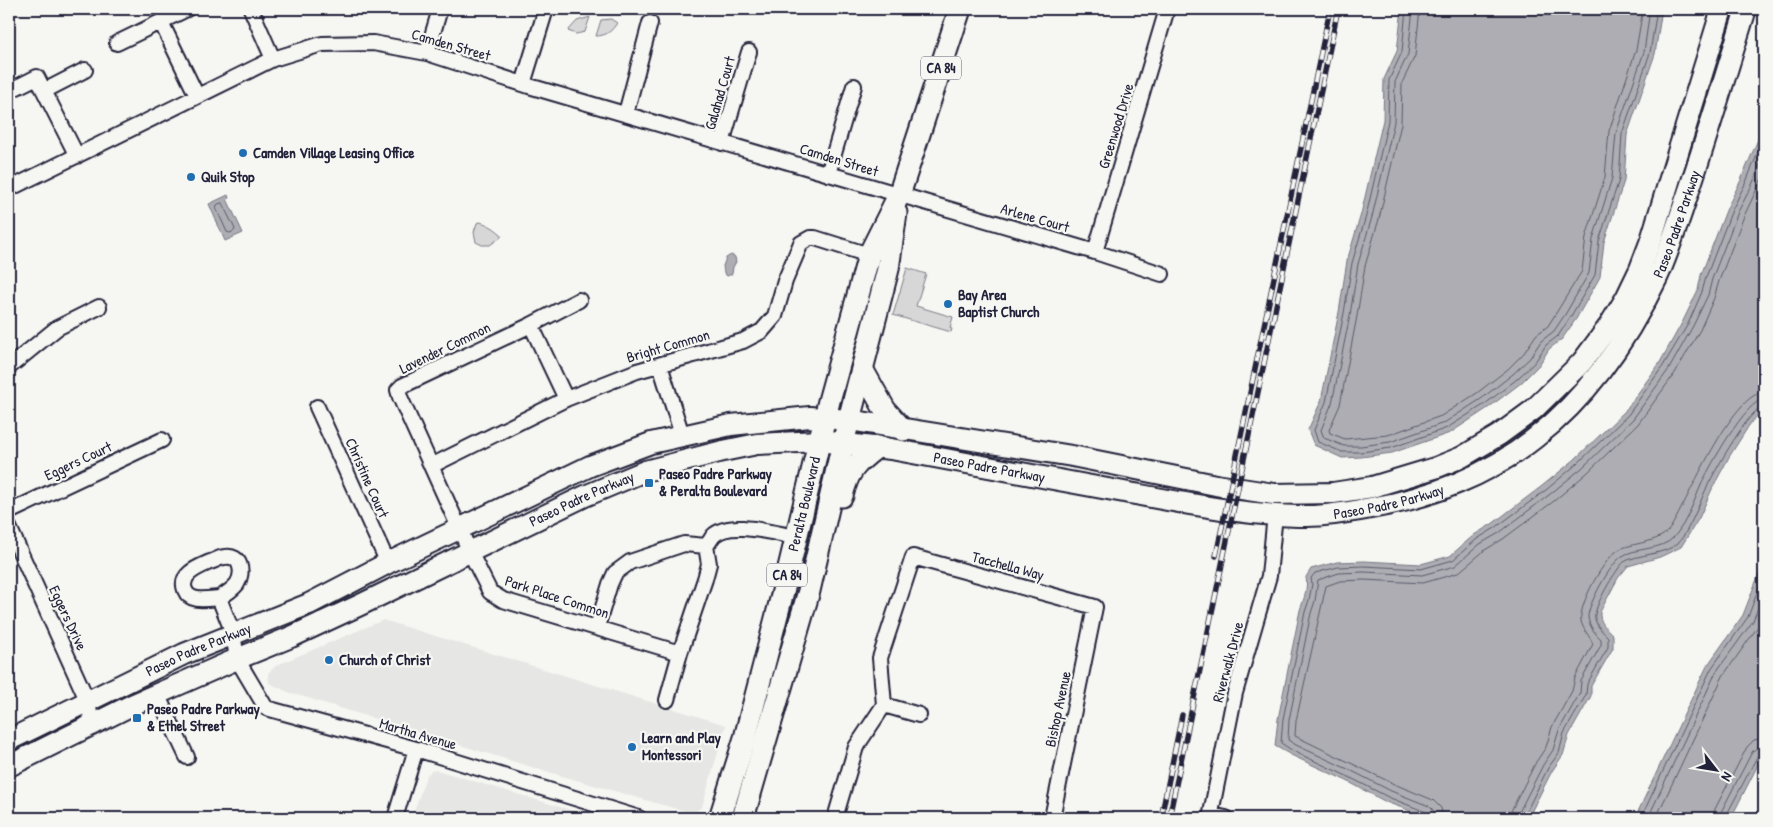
<svg xmlns="http://www.w3.org/2000/svg" width="1773" height="827" viewBox="0 0 1773 827" font-family="'Patrick Hand',sans-serif">
  <style>
    .built { fill: #e6e6e4 }
    .green { fill: #d7d7d7; stroke: #7c7c89 }
    .water { fill: #adadb3; stroke: #757583 }
    .lines { fill: none; stroke-linecap: round; stroke-linejoin: round }
    .shore { stroke: #5a5a6b; stroke-width: 1 }
    .minor-casing { stroke: #22223b; stroke-width: 18 }
    .secondary-casing { stroke: #22223b; stroke-width: 24 }
    .primary-casing { stroke: #22223b; stroke-width: 25 }
    .minor { stroke: #f6f6f2; stroke-width: 14 }
    .secondary { stroke: #f6f6f2; stroke-width: 20 }
    .primary { stroke: #f6f6f2; stroke-width: 21 }
    .rail-casing { stroke: #22223b; stroke-width: 5.5 }
    .rail { stroke: #f6f6f2; stroke-width: 4; stroke-dasharray: 11; stroke-linecap: butt }
    .poi-dot { fill: #1f6fb2; stroke: #f6f6f2; stroke-width: 2 }
    .labels { text-anchor: middle; stroke-width: 4.5; stroke-linejoin: round; paint-order: stroke }
    .shield { fill: #f6f6f2; stroke: #626272; stroke-width: 1 }
    .shield-label { font-size: 14px; font-weight: bold; fill: #22223b }
    .street-label { font-size: 15px; fill: #22223b; stroke: #f6f6f2 }
    .poi-label { font-size: 15px; font-weight: bold; fill: #22223b; stroke: #f6f6f2; text-anchor: start }
  </style>
  <rect width="100%" height="100%" fill="#f6f6f2"/>
  <filter id="ink" filterUnits="userSpaceOnUse"><feTurbulence type="fractalNoise" baseFrequency=".02" numOctaves="2"/><feDisplacementMap in="SourceGraphic" scale="10" xChannelSelector="R" yChannelSelector="G"/><feConvolveMatrix kernelMatrix="1 2 1 2 8 2 1 2 1" color-interpolation-filters="sRGB"/></filter>
  <g filter="url(#ink)">
    <!-- built -->
    <path class="built" d="M 383,620 L 726,725 L 702,807 L 696,811 L 687,812 L 538,769 L 288,692 L 269,683 L 268,673 L 277,665 Z
      M 437,770 L 597,818 L 412,818 L 426,776 L 431,771 Z"/>
    <!-- green -->
    <path class="green" d="M 590,17 L 585,32 L 576,34 L 568,31 L 577,21 Z
      M 611,19 L 617,23 C 612,31 606,36 596,36 L 601,20 Z
      M 480,222 C 488,224 494,228 501,234 L 501,237 L 490,245 L 482,245 L 476,242 L 474,232 L 477,223 Z
      M 907,268 L 926,274 L 916,306 L 953,317 L 950,328 L 952,329 L 951,332 L 893,315 Z"/>
    <!-- water -->
    <path class="water" d="M 1402,9 L 1662,9 L 1655,54 L 1627,135 L 1624,181 L 1604,242 L 1600,277 L 1576,319 L 1562,339 L 1549,349 L 1539,365 L 1521,383 L 1488,408 L 1450,433 L 1392,453 L 1361,457 L 1342,458 L 1314,445 L 1308,430 L 1321,401 L 1339,312 L 1347,261 L 1361,214 L 1383,120 L 1384,79 L 1397,51 Z
      M 1764,125 L 1764,408 L 1750,424 L 1729,457 L 1713,487 L 1699,518 L 1681,547 L 1660,557 L 1628,566 L 1618,578 L 1600,612 C 1599,622 1606,628 1613,635 L 1613,648 L 1591,686 L 1591,696 L 1569,735 L 1563,755 L 1552,771 L 1528,818 L 1429,818 L 1386,802 L 1347,781 L 1291,755 L 1275,746 L 1278,719 L 1300,610 C 1304,599 1308,588 1306,577 L 1311,569 L 1337,562 L 1364,561 L 1421,564 L 1450,556 L 1474,535 L 1492,524 L 1542,486 L 1574,460 L 1625,411 L 1659,364 L 1683,321 L 1698,290 L 1701,275 L 1727,208 L 1741,180 Z
      M 228,195 L 229,198 L 227,199 L 243,233 L 225,241 L 209,204 Z
      M 731,255 L 735,257 L 736,262 L 733,267 L 732,274 L 727,276 L 724,273 L 723,266 L 726,258 Z
      M 1764,561 L 1764,753 L 1731,818 L 1635,818 L 1707,666 L 1743,615 Z"/>
    <g class="lines">
      <!-- shore -->
      <path class="shore" d="M 1406,9 L 1402,52 L 1389,80 L 1388,121 L 1366,216 L 1352,263 L 1344,313 L 1326,402 L 1314,430 L 1318,442 L 1342,452 L 1361,452 L 1391,448 L 1447,428 L 1485,404 L 1517,379 L 1535,362 L 1546,345 L 1558,336 L 1571,316 L 1595,275 L 1599,241 L 1619,180 L 1622,134 L 1650,53 L 1657,9
        M 1413,9 L 1408,54 L 1395,82 L 1394,122 L 1372,217 L 1358,264 L 1350,315 L 1332,403 L 1321,430 L 1324,438 L 1344,446 L 1361,446 L 1390,442 L 1444,423 L 1481,399 L 1513,374 L 1530,358 L 1541,341 L 1554,331 L 1566,313 L 1589,273 L 1593,239 L 1612,178 L 1616,133 L 1644,52 L 1650,9
        M 1420,9 L 1415,56 L 1402,83 L 1401,124 L 1379,219 L 1365,266 L 1357,316 L 1340,405 L 1329,430 L 1330,433 L 1345,439 L 1388,435 L 1441,416 L 1477,393 L 1508,369 L 1524,353 L 1536,335 L 1548,326 L 1582,271 L 1586,237 L 1605,177 L 1609,131 L 1636,50 L 1643,9
        M 222,203 L 235,229 L 234,231 L 230,233 L 227,232 L 216,208 L 217,205 Z
        M 1429,818 L 1426,812 L 1388,797 L 1349,777 L 1293,751 L 1281,743 L 1283,719 L 1305,612 L 1309,600 L 1312,584 L 1311,578 L 1315,573 L 1338,567 L 1364,566 L 1421,569 L 1453,560 L 1477,539 L 1495,528 L 1546,490 L 1577,464 L 1628,415 L 1663,366 L 1688,324 L 1702,292 L 1706,277 L 1732,210 L 1746,182 L 1764,138
        M 1435,818 L 1434,811 L 1429,806 L 1391,791 L 1352,771 L 1296,745 L 1288,740 L 1289,720 L 1311,613 L 1315,601 L 1318,580 L 1339,573 L 1364,572 L 1422,575 L 1455,566 L 1480,544 L 1499,533 L 1549,495 L 1582,468 L 1633,419 L 1669,369 L 1693,326 L 1708,295 L 1712,279 L 1738,212 L 1752,185 L 1764,155
        M 1443,818 L 1441,808 L 1433,800 L 1394,784 L 1295,736 L 1296,721 L 1326,586 L 1340,581 L 1364,580 L 1423,583 L 1458,573 L 1485,550 L 1503,539 L 1554,501 L 1587,473 L 1638,424 L 1675,373 L 1700,330 L 1714,298 L 1719,281 L 1744,216 L 1764,174
        M 1510,818 L 1512,809 L 1536,762 L 1546,747 L 1552,727 L 1572,691 L 1575,678 L 1593,644 C 1590,636 1583,630 1581,621 C 1578,605 1605,556 1620,549 C 1636,542 1661,543 1671,527 C 1688,500 1732,393 1764,392
        M 1518,818 L 1519,812 L 1543,765 L 1553,750 L 1559,730 L 1580,693 L 1581,681 L 1601,645 L 1601,639 C 1595,634 1589,626 1588,617 C 1588,604 1610,565 1621,557 C 1634,547 1662,551 1674,537 C 1687,522 1694,501 1702,483 C 1710,466 1746,400 1764,399
        M 1524,818 L 1525,814 L 1548,768 L 1559,753 L 1564,733 L 1586,695 L 1587,684 L 1608,647 L 1608,637 C 1603,632 1597,627 1595,619 C 1592,609 1616,569 1624,562 C 1636,554 1666,555 1678,543 C 1690,530 1700,501 1708,485 C 1715,471 1750,407 1764,406
        M 1641,818 L 1711,669 L 1748,617 L 1764,574
        M 1648,818 L 1716,672 L 1753,621 L 1764,592
        M 1656,818 L 1723,676 L 1759,625 L 1764,613
        M 1713,818 L 1715,809 L 1747,747 L 1754,740 L 1764,738
        M 1720,818 L 1721,812 L 1752,752 L 1758,747 L 1764,746
        M 1727,818 L 1727,814 L 1758,755 L 1764,752"/>
      <defs>
        <path id="minor" d="M 251,9 L 273,59
          M 161,22 L 197,96
          M 117,43 L 187,9
          M 427,53 L 440,9
          M 523,84 L 546,9
          M 9,91 L 37,77 L 77,156
          M 44,91 L 85,70
          M 626,113 L 650,23
          M 722,143 L 749,52
          M 828,174 L 854,86
          M 9,189 L 273,59 L 322,44 L 373,43 L 427,53 L 529,86 L 1095,252 L 1162,274
          M 1095,252 L 1167,9
          M 579,300 L 531,325 L 402,386 L 398,390 L 400,397 L 470,552 L 490,592 L 503,600 L 680,653
          M 531,325 L 566,399
          M 660,365 L 682,435
          M 9,367 L 57,328 L 99,307
          M 317,407 L 388,563
          M 431,466 L 566,399 L 637,371 L 743,341 L 762,331 L 775,316 L 785,281 L 801,243 L 810,238 L 815,238 L 869,255
          M 9,512 L 162,440
          M 9,527 L 88,702 L 92,724
          M 706,546 C 709,543 711,539 713,536 C 730,519 775,534 797,537
          M 219,598 C 207,599 190,603 185,590 C 179,574 199,567 210,562 C 215,561 220,557 225,557 C 241,554 244,573 237,584 C 232,590 226,594 219,598 L 233,633 L 237,659 L 266,708 L 416,749 L 639,818
          M 597,627 L 610,584 L 615,573 L 630,562 L 684,544 L 706,546
          M 157,694 L 187,757
          M 667,700 L 680,653 L 705,579 L 709,564 L 706,546
          M 884,705 L 919,715
          M 1211,815 L 1226,818
          M 395,818 L 416,749
          M 835,818 L 856,747 L 884,705 L 880,658 L 913,557 L 1095,607 L 1052,818
          M 1210,818 L 1235,693 L 1269,576 L 1275,514"/>
        <g id="secondary">
          <path id="s1" d="M 9,740 L 184,654 L 309,604 L 388,563 L 590,466 L 651,443 L 731,425 L 810,417 L 849,420 L 1072,456 L 1216,485 L 1274,494 L 1333,493 L 1372,487 L 1435,468 L 1462,457 L 1499,435 L 1533,410 L 1582,362 L 1609,326 L 1626,298 L 1640,269 L 1651,240 L 1722,9"/>
          <path id="s2" d="M 9,766 L 132,705 L 237,659 L 291,637 L 360,605 L 585,496 L 645,471 L 723,451 L 757,444 L 819,441 L 891,449 C 969,464 1047,478 1124,492 C 1184,503 1247,516 1308,516 C 1329,516 1350,512 1371,508 C 1429,498 1489,475 1535,438 C 1588,397 1628,338 1657,278 C 1668,254 1676,228 1685,202 C 1707,138 1726,73 1746,9"/>
        </g>
        <g id="primary">
          <path d="M 862,369 L 885,410 L 903,430"/>
          <path d="M 842,496 C 848,470 856,463 877,447"/>
          <path id="s3" d="M 720,818 L 745,738 L 788,572 L 829,401 L 869,255 L 899,195 L 960,9"/>
          <path d="M 743,818 L 809,591 L 843,443 L 888,269 L 896,213"/>
        </g>
      </defs>
      <!-- minor casing -->
      <use href="#minor" class="minor-casing"/>
      <!-- secondary casing -->
      <use href="#secondary" class="secondary-casing"/>
      <!-- primary casing -->
      <use href="#primary" class="primary-casing"/>
      <!-- minor -->
      <use href="#minor" class="minor"/>
      <!-- secondary -->
      <use href="#secondary" class="secondary"/>
      <!-- primary -->
      <use href="#primary" class="primary"/>
      <defs>
        <path id="rail" d="M 1216,556 L 1330,9
          M 1161,818 L 1182,715
          M 1169,818 L 1338,9"/>
      </defs>
      <!-- rail casing -->
      <use href="#rail" class="rail-casing"/>
      <!-- rail -->
      <use href="#rail" class="rail"/>
    </g>
  </g>
  <!-- markers -->
  <g class="poi-dot">
    <circle cx="243" cy="153" r="5"/>
    <circle cx="191" cy="177" r="5"/>
    <circle cx="948" cy="304" r="5"/>
    <rect x="644" y="478" width="10" height="10" rx="2.5"/>
    <circle cx="329" cy="660" r="5"/>
    <rect x="132" y="713" width="10" height="10" rx="2.5"/>
    <circle cx="632" cy="747" r="5"/>
  </g>
  <g class="labels">
    <!-- shield labels -->
    <g class="shield">
      <rect x="921" y="56.5" width="40" height="23" rx="4"/>
      <rect x="767" y="563.5" width="40" height="23" rx="4"/>
    </g>
    <g class="shield-label">
      <text x="941" y="73">CA 84</text>
      <text x="787" y="580">CA 84</text>
    </g>
    <!-- street labels -->
    <g class="street-label">
      <text transform="translate(451 45) rotate(16)" y="5">Camden Street</text>
      <text transform="translate(720 93) rotate(-74)" y="5">Galahad Court</text>
      <text transform="translate(1116 126) rotate(-73)" y="5">Greenwood Drive</text>
      <text transform="translate(839 160) rotate(17)" y="5">Camden Street</text>
      <text transform="translate(1035 218) rotate(16)" y="5">Arlene Court</text>
      <text dy="5" stroke="none"><textPath href="#s2" startOffset="1878">Paseo Padre Parkway</textPath></text>
      <text transform="translate(668 346) rotate(-16)" y="5">Bright Common</text>
      <text transform="translate(445 348) rotate(-26)" y="5">Lavender Common</text>
      <text transform="translate(78 461) rotate(-25)" y="5">Eggers Court</text>
      <text dy="5" stroke="none"><textPath href="#s2" startOffset="1051">Paseo Padre Parkway</textPath></text>
      <text transform="translate(367 478) rotate(66)" y="5">Christine Court</text>
      <text dy="5" stroke="none"><textPath href="#s2" startOffset="632">Paseo Padre Parkway</textPath></text>
      <text dy="5" stroke="none"><textPath href="#s2" startOffset="1456">Paseo Padre Parkway</textPath></text>
      <text dy="5" stroke="none"><textPath href="#s3" startOffset="325">Peralta Boulevard</textPath></text>
      <text transform="translate(1008 566) rotate(15)" y="5">Tacchella Way</text>
      <text transform="translate(557 597) rotate(18)" y="5">Park Place Common</text>
      <text transform="translate(68 618) rotate(65)" y="5">Eggers Drive</text>
      <text dy="5" stroke="none"><textPath href="#s1" startOffset="210">Paseo Padre Parkway</textPath></text>
      <text transform="translate(1228 662) rotate(-75)" y="5">Riverwalk Drive</text>
      <text transform="translate(1058 709) rotate(-78)" y="5">Bishop Avenue</text>
      <text transform="translate(418 734) rotate(16)" y="5">Martha Avenue</text>
    </g>
    <!-- poi labels -->
    <g class="poi-label">
      <text x="253" y="158">Camden Village Leasing Office</text>
      <text x="201" y="182">Quik Stop</text>
      <text x="958" y="300">Bay Area<tspan x="958" dy="17">Baptist Church</tspan></text>
      <text x="659" y="479">Paseo Padre Parkway<tspan x="659" dy="17">&amp; Peralta Boulevard</tspan></text>
      <text x="339" y="665">Church of Christ</text>
      <text x="147" y="714">Paseo Padre Parkway<tspan x="147" dy="17">&amp; Ethel Street</tspan></text>
      <text x="642" y="743">Learn and Play<tspan x="642" dy="17">Montessori</tspan></text>
    </g>
  </g>
  <!-- margin -->
  <rect width="1773" height="827" fill="none" stroke="#f6f6f2" stroke-width="30"/>
  <rect x="15" y="15" width="1743" height="797" fill="none" stroke="#22223b" stroke-width="2" filter="url(#ink)"/>
  <!-- north arrow -->
  <g transform="translate(1716 770) rotate(121)" stroke="#f6f6f2" stroke-width="4" paint-order="stroke">
  <path d="M0-4L9 19L0 12L-9 19Z" fill="#22223b"/>
  <text y="-8" font-size="14" font-weight="bold" text-anchor="middle" fill="#22223b">N</text>
  </g>
</svg>
